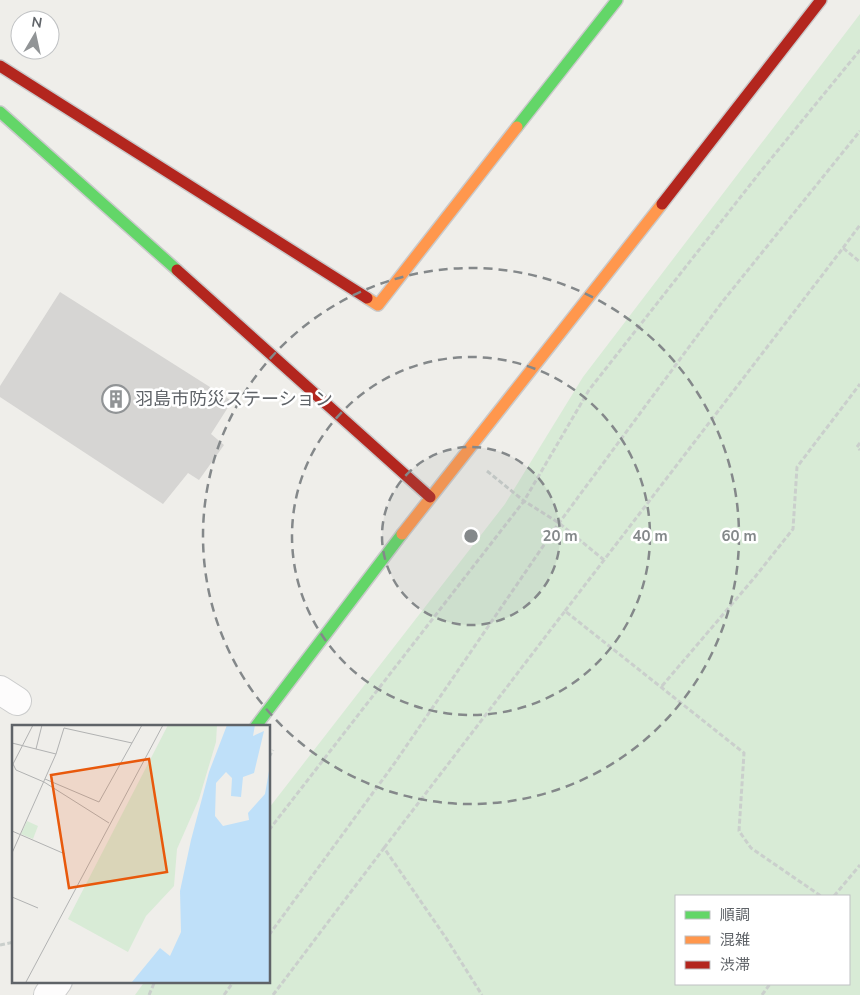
<svg xmlns="http://www.w3.org/2000/svg" width="860" height="995" viewBox="0 0 860 995" font-family="'Nunito Sans','Noto Sans JP',sans-serif">
  <style>
    .green { fill: #d8ebd6; fill-rule: evenodd }
    .building { fill: #d6d5d3 }
    .lines { fill: none; stroke-linecap: round; stroke-linejoin: round }
    .street-casing { stroke: #cbcccc; stroke-width: 30 }
    .fast-casing { stroke: #cacacb; stroke-width: 14 }
    .slow-casing { stroke: #cacacb; stroke-width: 14 }
    .jam-casing { stroke: #cacacb; stroke-width: 14 }
    .path { stroke: #cacfcc; stroke-width: 3; stroke-dasharray: 5 2.5; stroke-linecap: butt }
    .street { stroke: #fdfcfc; stroke-width: 28 }
    .fast { stroke: #63d668; stroke-width: 11 }
    .slow { stroke: #ff974d; stroke-width: 11 }
    .jam { stroke: #b3261e; stroke-width: 11 }
    .ring { fill: none; stroke: #84888a; stroke-width: 2.5; stroke-dasharray: 9 6 }
    .labels { text-anchor: middle; stroke-width: 5; stroke-linejoin: round; paint-order: stroke }
    .poi-label { font-size: 18px; fill: #5f6368; stroke: #fff; text-anchor: start }
    .inset-road { fill: none; stroke: #b1b2b2; stroke-width: 1 }
    .view { fill: #e8590c; fill-opacity: 0.15; stroke: #e8590c; stroke-width: 2.5 }
    .inset-edge { fill: none; stroke: #5f6368; stroke-width: 2.5 }
    .centre { fill: #84888a; stroke: #fff; stroke-width: 2.5 }
    .ring-label { font-size: 15px; text-anchor: middle; font-weight: bold; fill: #84888a; stroke: #fff; stroke-width: 5; stroke-linejoin: round; paint-order: stroke }
  </style>
  <rect width="100%" height="100%" fill="#efeeea"/>
  <!-- green -->
  <path class="green" d="M 860,14 L 860,995 L 135,995 L 145,981 L 269,981 L 269,808 L 505,504 L 583,377 ZM 676,896 L 849,896 L 849,984 L 676,984 Z"/>
  <!-- building -->
  <path class="building" d="M 60,292 L 232,401 L 211,434 L 224,445 L 199,480 L 188,473 L 163,504 L 0,397 L 0,386 Z"/>
  <g class="lines">
    <defs>
      <path id="street" d="M 0,690 L 17,701
        M 48,995 L 58,981"/>
      <path id="fast" d="M 0,112 L 177,270
        M 517,127 L 617,0
        M 256,726 L 402,534"/>
      <path id="slow" d="M 367,298 L 378,305 L 517,127
        M 402,534 L 662,204"/>
      <path id="jam" d="M 0,66 L 367,298
        M 662,204 L 821,0
        M 177,270 L 430,497"/>
    </defs>
    <!-- street casing -->
    <use href="#street" class="street-casing"/>
    <!-- fast casing -->
    <use href="#fast" class="fast-casing"/>
    <!-- slow casing -->
    <use href="#slow" class="slow-casing"/>
    <!-- jam casing -->
    <use href="#jam" class="jam-casing"/>
    <!-- path -->
    <path class="path" d="M 843,248 L 860,225
      M 860,443 L 857,447 L 860,450
      M 487,471 L 524,501 L 559,523 L 604,560
      M 565,611 L 843,248 L 860,262
      M 662,686 L 755,577 L 793,529 L 797,467 L 860,384
      M 269,757 L 273,750
      M 269,830 L 524,501 L 589,390 L 761,171 L 860,50
      M 384,848 L 565,611 L 744,753 L 739,831 L 751,848 L 821,896
      M 834,896 L 860,865
      M 269,935 L 394,764 L 559,523 L 723,301 L 860,131
      M 0,945 L 14,942
      M 149,995 L 155,981
      M 224,995 L 234,981
      M 273,995 L 384,848 L 446,938 L 482,995
      M 762,995 L 770,984"/>
    <!-- street -->
    <use href="#street" class="street"/>
    <!-- fast -->
    <use href="#fast" class="fast"/>
    <!-- slow -->
    <use href="#slow" class="slow"/>
    <!-- jam -->
    <use href="#jam" class="jam"/>
  </g>
  <!-- distance rings -->
  <circle cx="471" cy="536" r="89" fill="#84888a" fill-opacity=".12"/>
  <g class="ring">
    <circle cx="471" cy="536" r="89"/>
    <circle cx="471" cy="536" r="179"/>
    <circle cx="471" cy="536" r="268"/>
  </g>
  <!-- icons -->
  <defs>
    <symbol id="building-ring" viewBox="-11 -11 22 22"><circle r="9.5" fill="#fff" stroke="#919496" stroke-width="1.5"/><path d="M-4-6H4V6H1V3H-1V6H-4ZM-2.5-4.3h1.7v1.8h-1.7ZM.8-4.3h1.7v1.8H.8ZM-2.5-1h1.7V.8h-1.7ZM.8-1h1.7V.8H.8Z" fill="#919496"/></symbol>
  </defs>
  <g fill-rule="evenodd">
    <use href="#building-ring" x="100" y="383" width="32" height="32"/>
  </g>
  <g class="labels">
    <!-- poi labels -->
    <g class="poi-label">
      <text x="135" y="405">羽島市防災ステーション</text>
    </g>
  </g>
  <!-- overview -->
  <g transform="translate(12 725)">
    <rect width="258" height="258" fill="#efeeea"/>
    <path d="M 156,0 L 205,0 L 204,17 L 187,74 L 165,124 L 162,161 L 134,191 L 116,227 L 56,194 ZM 15,96 L 26,101 L 21,114 L 9,109 Z" fill="#d8ebd6"/>
    <path d="M 215,0 L 243,0 L 241,11 L 252,6 L 242,48 L 231,52 L 229,72 L 219,71 L 220,53 L 214,47 L 204,58 L 203,91 L 211,101 L 237,95 L 236,88 L 253,69 L 257,46 L 257,257 L 120,257 L 148,223 L 158,231 L 169,207 L 168,166 L 179,115 L 197,47 Z" fill="#bfe0f9"/>
    <path class="inset-road" d="M 0,18 L 44,29M 24,24 L 30,0M 1,39 L 4,45 L 32,57 L 97,98M 1,39 L 21,0M 33,54 L 87,77 L 130,0M 0,106 L 53,129M 0,128 L 44,29 L 52,3 L 120,18M 0,172 L 26,183M 14,257 L 151,0"/>
    <path class="view" d="M 137,34 L 155,147 L 57,163 L 39,50 Z"/>
    <rect width="258" height="258" class="inset-edge"/>
  </g>
  <circle cx="471" cy="536" r="8" class="centre"/>
  <g class="ring-label">
    <text x="560" y="541">20 m</text>
    <text x="650" y="541">40 m</text>
    <text x="739" y="541">60 m</text>
  </g>
  <!-- legend -->
  <rect x="675" y="895" width="175" height="90" fill="#ffffff" stroke="#bfc1c3"/>
  <rect x="685" y="911" width="25" height="8" fill="#63d668" stroke="#bfc1c3"/>
  <text x="720" y="920" font-size="15" fill="#5f6368">順調</text>
  <rect x="685" y="936" width="25" height="8" fill="#ff974d" stroke="#bfc1c3"/>
  <text x="720" y="945" font-size="15" fill="#5f6368">混雑</text>
  <rect x="685" y="961" width="25" height="8" fill="#b3261e" stroke="#bfc1c3"/>
  <text x="720" y="970" font-size="15" fill="#5f6368">渋滞</text>
  <!-- north arrow -->
  <g transform="translate(35 35) rotate(9)"><circle r="24" fill="#ffffff" stroke="#bfc1c3"/>
  <path d="M0-4L9 19L0 12L-9 19Z" fill="#919496"/>
  <text y="-8" font-size="14" font-weight="bold" text-anchor="middle" fill="#5f6368">N</text>
  </g>
</svg>
